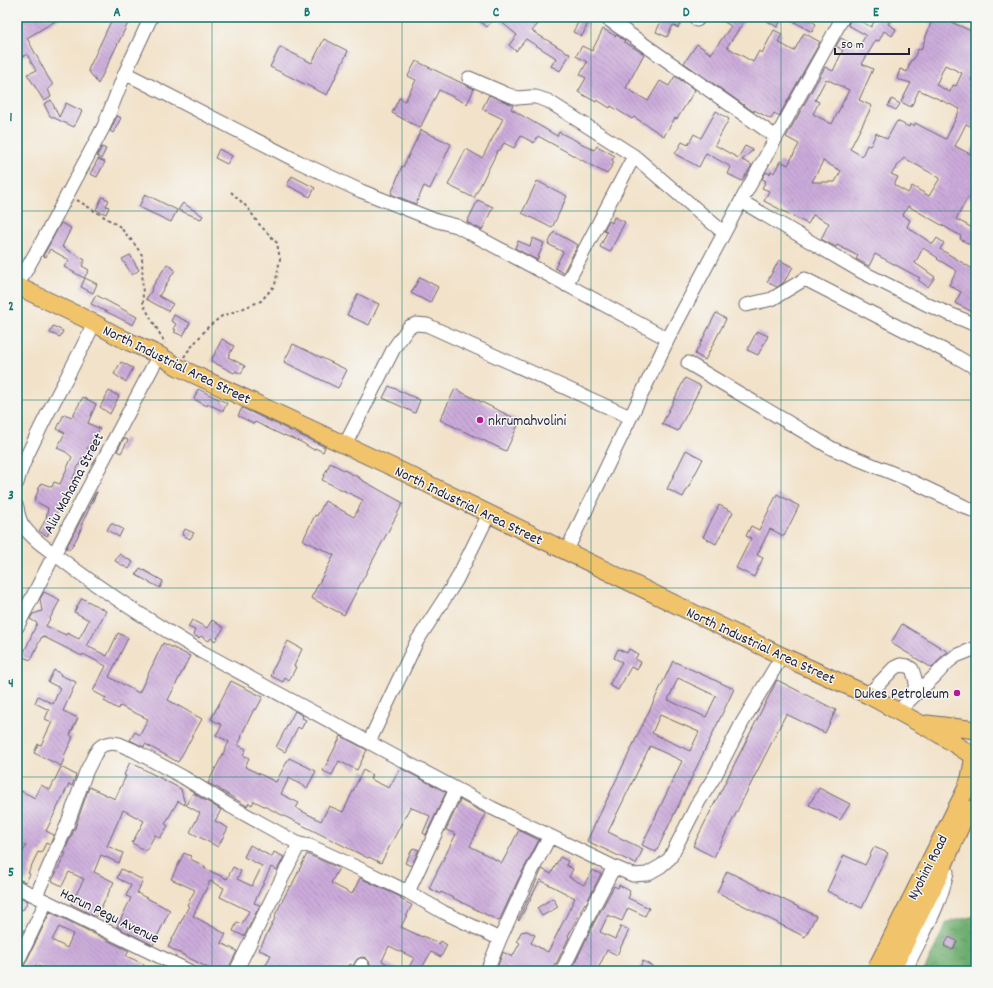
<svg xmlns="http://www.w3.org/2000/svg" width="993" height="988" viewBox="0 0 993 988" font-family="Dekko,sans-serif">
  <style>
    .forest { fill: url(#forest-crowns); stroke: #486855 }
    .building { fill: url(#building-back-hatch); fill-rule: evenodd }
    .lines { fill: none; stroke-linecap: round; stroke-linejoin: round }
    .minor-casing { stroke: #6b656d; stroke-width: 15 }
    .major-casing { stroke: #6b656d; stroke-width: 19 }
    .path { stroke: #6b656d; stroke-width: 2; stroke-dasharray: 3 3; stroke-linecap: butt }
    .minor { stroke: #fff; stroke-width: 13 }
    .major { stroke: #f1c36a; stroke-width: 17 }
    .grid { fill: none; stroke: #0f766e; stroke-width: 1; stroke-opacity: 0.55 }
    .poi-dot { fill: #b5179e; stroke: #f6f6f2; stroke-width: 1.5 }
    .labels { text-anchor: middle; stroke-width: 3; stroke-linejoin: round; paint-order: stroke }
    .street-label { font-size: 15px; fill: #22223b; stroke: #f6f6f2 }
    .poi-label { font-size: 15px; fill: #22223b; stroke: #f6f6f2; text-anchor: start }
    .neatline { fill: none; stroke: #0f766e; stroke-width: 1.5 }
    .grid-label { font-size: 13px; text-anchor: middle; font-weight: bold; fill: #0f766e }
  </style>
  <defs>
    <pattern id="forest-crowns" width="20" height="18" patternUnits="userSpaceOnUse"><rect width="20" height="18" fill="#6ead6f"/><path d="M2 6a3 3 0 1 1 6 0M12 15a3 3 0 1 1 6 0" fill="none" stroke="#5a8c5c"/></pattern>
    <pattern id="building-back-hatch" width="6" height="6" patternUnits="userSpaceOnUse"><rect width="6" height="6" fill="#ccabda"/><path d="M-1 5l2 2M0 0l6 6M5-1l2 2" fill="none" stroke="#a58bb2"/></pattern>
  </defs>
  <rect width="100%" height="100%" fill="#f6f6f2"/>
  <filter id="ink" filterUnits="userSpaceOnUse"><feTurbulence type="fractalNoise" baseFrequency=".025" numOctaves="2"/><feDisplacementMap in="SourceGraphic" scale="8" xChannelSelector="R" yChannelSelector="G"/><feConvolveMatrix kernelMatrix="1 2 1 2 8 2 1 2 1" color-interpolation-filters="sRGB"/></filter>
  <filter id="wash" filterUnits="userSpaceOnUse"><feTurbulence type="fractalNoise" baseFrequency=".012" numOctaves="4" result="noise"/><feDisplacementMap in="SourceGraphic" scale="16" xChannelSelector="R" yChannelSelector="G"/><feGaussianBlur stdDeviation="0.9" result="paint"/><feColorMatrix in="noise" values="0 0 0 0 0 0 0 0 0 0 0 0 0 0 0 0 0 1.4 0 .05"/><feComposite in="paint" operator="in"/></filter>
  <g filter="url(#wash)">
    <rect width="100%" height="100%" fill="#f2e2c9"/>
    <!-- forest -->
    <path class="forest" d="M 976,916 L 976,971 L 924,971 L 947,922 Z"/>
    <g id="blocks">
      <!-- building -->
      <path class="building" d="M 17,17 L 62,17 L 27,38 L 48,77 L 53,85 L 48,89 L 51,97 L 44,101 L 27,74 L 36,71 L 27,54 L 17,61 Z
        M 113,17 L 131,17 L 98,84 L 88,70 Z
        M 475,17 L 495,17 L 487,27 Z
        M 495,17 L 515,17 L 518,20 L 521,17 L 544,17 L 532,31 L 570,54 L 560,71 L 551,66 L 556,58 L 526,39 L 516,51 L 509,45 L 517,35 Z
        M 581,17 L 586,17 L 590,19 L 582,36 L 573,32 Z
        M 659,17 L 684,17 L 678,28 L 673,25 L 667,37 L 656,32 L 662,19 Z
        M 716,17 L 747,17 L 727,47 L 753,62 L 759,51 L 762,53 L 774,30 L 782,34 L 778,42 L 794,51 L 804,33 L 820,42 L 779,116 L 774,113 L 771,119 L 754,110 L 754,112 L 684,63 L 697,44 L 711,54 L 731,26 Z
        M 760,17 L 783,17 L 777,27 Z
        M 786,17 L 803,17 L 816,24 L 812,32 Z
        M 851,17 L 853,17 L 871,27 L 877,17 L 892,17 L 888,24 L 896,29 L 892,36 L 884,31 L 879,41 L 876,40 L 862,64 L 873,69 L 859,100 L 872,106 L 850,149 L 862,156 L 867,145 L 869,146 L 871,145 L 876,133 L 887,139 L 897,121 L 909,127 L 910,124 L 914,126 L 915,123 L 946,139 L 960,109 L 919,90 L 911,107 L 901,102 L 911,83 L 897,79 L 900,69 L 907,72 L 911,60 L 913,60 L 918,49 L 921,50 L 931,23 L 917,17 L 945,17 L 944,19 L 976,33 L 976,69 L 971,80 L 976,83 L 976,129 L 966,124 L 955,146 L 970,154 L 976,142 L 976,202 L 968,197 L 956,219 L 976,230 L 976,241 L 973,246 L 960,239 L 961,236 L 908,206 L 903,215 L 910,220 L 907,227 L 933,244 L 937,238 L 944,243 L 940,249 L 976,271 L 976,314 L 955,303 L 961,292 L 949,285 L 957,271 L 937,259 L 938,258 L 923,248 L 915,263 L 935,277 L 928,287 L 918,280 L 920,278 L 875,254 L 869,266 L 856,259 L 858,256 L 837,245 L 836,247 L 821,239 L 829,223 L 813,215 L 808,224 L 764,201 L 769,191 L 762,188 L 766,181 L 762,179 L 766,172 L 770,174 L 771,171 L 774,173 L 780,161 L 788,165 L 799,144 L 786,137 L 825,67 L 833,71 L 843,50 L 836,46 L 841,38 L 858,48 L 866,35 L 848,25 ZM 945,65 L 962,73 L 956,86 L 953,85 L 950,92 L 936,85 ZM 826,79 L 849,90 L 832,124 L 813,114 L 819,102 L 815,100 ZM 904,158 L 940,178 L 929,196 L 912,186 L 908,193 L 894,185 L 898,177 L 891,174 ZM 823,161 L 841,171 L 835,182 L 812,182 Z
        M 603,29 L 616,36 L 617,35 L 625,41 L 624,42 L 644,54 L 626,88 L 648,101 L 660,81 L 669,86 L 675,76 L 695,90 L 677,119 L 675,118 L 664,136 L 634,117 L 632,119 L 611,106 L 610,108 L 597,100 L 596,102 L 578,92 L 586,78 L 580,75 L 587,62 L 576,56 L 582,46 L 592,51 Z
        M 324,39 L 348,51 L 327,95 L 270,67 L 280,47 L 312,63 Z
        M 416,61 L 474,89 L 467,104 L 439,90 L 420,128 L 392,113 L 399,98 L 405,101 L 416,80 L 408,76 Z
        M 489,95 L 513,105 L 511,109 L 557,136 L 559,132 L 594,150 L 597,146 L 615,156 L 612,160 L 614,162 L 607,174 L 538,136 L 534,143 L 521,136 L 514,148 L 504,143 L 499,151 L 498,150 L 474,198 L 448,185 L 466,149 L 482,158 L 503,119 L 482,109 Z
        M 892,99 L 900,104 L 896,110 L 888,106 Z
        M 51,100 L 59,117 L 66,103 L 82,111 L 74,127 L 50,116 L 44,104 Z
        M 716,111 L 729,119 L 715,145 L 738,158 L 745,146 L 753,150 L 742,160 L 752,165 L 742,181 L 728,174 L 731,167 L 706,153 L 699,167 L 675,154 L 682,142 L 688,145 L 694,134 L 701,138 Z
        M 117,116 L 121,118 L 113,133 L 110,131 Z
        M 421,130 L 451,144 L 430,189 L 424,186 L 416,204 L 391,194 L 402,166 L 403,167 Z
        M 102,147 L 106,149 L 101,159 L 97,156 Z
        M 219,149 L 232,156 L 227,164 L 215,158 Z
        M 98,159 L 105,162 L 97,177 L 90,174 Z
        M 292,176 L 315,188 L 310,197 L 287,185 Z
        M 537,181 L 567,196 L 552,228 L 522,213 Z
        M 145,194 L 177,210 L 171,222 L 139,207 Z
        M 102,197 L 109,200 L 106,206 L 109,207 L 106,214 L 96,210 Z
        M 478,200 L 493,207 L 482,230 L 467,222 Z
        M 183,203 L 203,216 L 201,219 L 178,210 Z
        M 614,217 L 625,222 L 610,252 L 600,247 L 607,232 L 604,231 L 606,226 L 609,221 L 612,223 Z
        M 61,223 L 71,228 L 62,247 L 80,257 L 85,260 L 82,266 L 89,270 L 84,278 L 64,267 L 69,260 L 50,249 L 46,257 L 43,256 Z
        M 554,232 L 578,245 L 563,273 L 555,268 L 563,252 L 548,244 Z
        M 533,238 L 544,243 L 537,260 L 515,248 L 518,241 L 530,246 Z
        M 130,255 L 139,270 L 132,275 L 122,259 Z
        M 779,260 L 793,267 L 784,282 L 777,287 L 767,282 Z
        M 167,264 L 175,270 L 159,296 L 173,304 L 168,311 L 146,299 L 152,290 L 151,289 Z
        M 420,277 L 438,287 L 430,303 L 411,293 Z
        M 85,278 L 97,284 L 93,293 L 81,287 Z
        M 358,294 L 379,304 L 369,325 L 347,315 Z
        M 96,295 L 137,317 L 133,325 L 91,304 Z
        M 716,313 L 726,319 L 705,360 L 695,354 Z
        M 174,315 L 190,323 L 183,336 L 174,332 L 176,330 L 173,329 L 176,324 L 171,321 Z
        M 53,326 L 63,331 L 60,337 L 50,333 Z
        M 757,331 L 768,336 L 758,355 L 747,350 Z
        M 222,339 L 234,346 L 228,357 L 245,366 L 241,374 L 236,371 L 234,373 L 211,361 Z
        M 293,344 L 347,370 L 338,388 L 284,362 Z
        M 121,362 L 133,368 L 126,382 L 114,374 Z
        M 685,378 L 701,386 L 678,431 L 662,424 Z
        M 389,386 L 420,400 L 415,413 L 383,398 Z
        M 198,389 L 227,403 L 223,411 L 208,404 L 207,406 L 194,399 Z
        M 455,389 L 520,421 L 506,451 L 440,420 Z
        M 109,391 L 119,396 L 110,414 L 100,407 Z
        M 83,397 L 96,404 L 88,423 L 100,429 L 87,449 L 91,451 L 88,458 L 84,455 L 77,469 L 69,487 L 61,501 L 62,502 L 55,516 L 57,516 L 47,536 L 39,531 L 46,519 L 48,508 L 34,501 L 41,483 L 52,487 L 54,482 L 60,484 L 72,457 L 66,452 L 57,448 L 65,433 L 57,429 L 64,414 L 72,417 Z
        M 242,408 L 325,447 L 323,452 L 315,448 L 314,450 L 301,442 L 284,435 L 284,436 L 255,422 L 254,424 L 238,416 Z
        M 124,438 L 128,440 L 121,453 L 117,451 Z
        M 686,450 L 703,459 L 683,497 L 667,489 Z
        M 330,463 L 360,478 L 360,479 L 403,503 L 344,615 L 311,598 L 334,555 L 303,540 L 315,515 L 317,516 L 325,501 L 354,517 L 363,500 L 322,480 Z
        M 96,492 L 97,492 L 81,526 L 82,527 L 76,540 L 69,550 L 66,548 Z
        M 777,494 L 799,506 L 784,536 L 770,529 L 757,555 L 763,558 L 754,577 L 736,568 L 751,538 L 746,536 L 751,526 L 759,530 Z
        M 719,505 L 733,512 L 716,544 L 703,537 Z
        M 111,523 L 123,529 L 119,537 L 107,530 Z
        M 185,529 L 194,533 L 190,539 L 182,535 Z
        M 119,554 L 133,562 L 129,569 L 115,561 Z
        M 140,568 L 163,581 L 160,588 L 136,575 Z
        M 44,592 L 60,600 L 46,626 L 66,635 L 67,633 L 79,639 L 89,620 L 74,612 L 82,598 L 106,611 L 87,646 L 107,656 L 118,633 L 128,638 L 109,677 L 137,692 L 139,693 L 163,643 L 190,656 L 168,700 L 202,719 L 178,762 L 145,744 L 144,747 L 130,740 L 135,732 L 140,735 L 148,719 L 120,706 L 118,709 L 104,701 L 106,698 L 93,691 L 106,666 L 83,654 L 82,656 L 42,636 L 31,660 L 22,657 L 37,623 L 30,619 L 33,614 L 42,611 L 40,599 Z
        M 192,620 L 207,628 L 212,620 L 224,628 L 215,641 L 211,638 L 209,641 L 201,636 L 199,638 L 193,635 L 195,630 L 188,627 Z
        M 902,624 L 948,652 L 942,656 L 932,668 L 891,643 Z
        M 288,641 L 302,649 L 294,666 L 296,667 L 289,681 L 285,678 L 283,682 L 271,676 L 273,672 L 272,671 Z
        M 618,649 L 627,653 L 629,649 L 638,654 L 635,659 L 641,662 L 637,670 L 631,667 L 618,690 L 609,685 L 622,662 L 614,658 Z
        M 673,661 L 734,689 L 656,852 L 642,845 L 682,761 L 650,746 L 608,832 L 643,849 L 636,864 L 587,841 ZM 678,678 L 716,696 L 706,717 L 668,700 ZM 660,715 L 699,732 L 690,751 L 652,733 Z
        M 54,670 L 61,674 L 60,675 L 76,682 L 63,711 L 78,718 L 70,735 L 73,737 L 64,756 L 65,757 L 61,766 L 34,753 L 38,744 L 41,745 L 52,722 L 45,719 L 49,710 L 35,703 L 38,696 L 53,704 L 60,688 L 48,682 Z
        M 777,680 L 836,710 L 825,733 L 786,714 L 714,857 L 693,846 Z
        M 231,681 L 263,697 L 256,710 L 254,709 L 241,736 L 242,737 L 238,745 L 246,749 L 243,755 L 249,758 L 245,767 L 276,782 L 289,758 L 316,771 L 307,788 L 289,778 L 281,794 L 299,803 L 296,808 L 321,821 L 329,806 L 343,812 L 363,770 L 372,775 L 370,779 L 389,788 L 400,768 L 446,792 L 426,835 L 423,833 L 430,816 L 410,807 L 381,863 L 369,857 L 368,858 L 254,801 L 252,805 L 249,803 L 247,806 L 220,790 L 220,789 L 208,783 L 229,742 L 216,735 L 222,725 L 211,719 Z
        M 295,711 L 303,716 L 302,718 L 306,720 L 301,729 L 298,727 L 285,752 L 276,747 Z
        M 341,736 L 367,750 L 357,770 L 339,761 L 332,775 L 323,771 Z
        M 130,762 L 181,789 L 185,805 L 178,801 L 165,824 L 168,826 L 160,838 L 155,835 L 146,851 L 132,843 L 144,821 L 123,810 L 107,846 L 123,853 L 119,863 L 101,855 L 94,872 L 114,882 L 96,917 L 71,904 L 84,879 L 69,872 L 62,886 L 52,881 L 66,853 L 64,852 L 75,828 L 89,787 L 115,799 L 126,776 L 124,775 Z
        M 61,767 L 76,775 L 72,786 L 69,784 L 46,831 L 54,835 L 50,845 L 46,843 L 41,853 L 38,852 L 28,873 L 30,874 L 26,882 L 17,879 L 17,863 L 26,846 L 17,842 L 21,834 L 17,832 L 17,799 L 21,791 L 35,798 L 41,785 L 50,790 Z
        M 819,788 L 850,804 L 840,820 L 809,805 Z
        M 193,793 L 221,810 L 215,821 L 228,828 L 218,847 L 190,832 L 200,813 L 186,805 Z
        M 460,800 L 486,814 L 470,846 L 502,863 L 519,830 L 539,840 L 519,878 L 499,921 L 441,892 L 440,894 L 429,888 L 456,834 L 446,830 Z
        M 250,845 L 272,857 L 274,852 L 284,857 L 277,870 L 271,867 L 254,903 L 260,905 L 244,936 L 233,931 L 237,922 L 242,924 L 249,911 L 220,897 L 224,888 L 210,881 L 193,916 L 226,934 L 221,943 L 237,951 L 229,967 L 228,971 L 214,971 L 168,947 L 189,906 L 187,905 L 195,890 L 171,879 L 184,853 L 191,856 L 190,859 L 205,866 L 204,868 L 227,879 L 233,867 L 241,871 L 237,879 L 252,886 L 262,866 L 244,857 Z
        M 874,847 L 888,853 L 862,908 L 827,891 L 844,855 L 865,865 Z
        M 413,848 L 419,850 L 411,866 L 405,863 Z
        M 307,854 L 339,868 L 331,883 L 352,894 L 360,878 L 401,897 L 400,899 L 412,905 L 401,927 L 422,937 L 423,936 L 439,944 L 441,941 L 447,945 L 441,957 L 431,952 L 420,971 L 407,971 L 414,958 L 389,946 L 382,961 L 401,971 L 368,971 L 370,965 L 369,961 L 366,958 L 362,957 L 357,959 L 353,966 L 350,964 L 346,971 L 270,971 L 264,968 L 271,955 L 259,950 L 276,916 L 275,915 L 290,886 L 291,887 Z
        M 560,857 L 568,861 L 566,865 L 573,869 L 569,877 L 584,885 L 592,870 L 601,874 L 586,904 L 585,903 L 568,936 L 569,937 L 556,964 L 555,963 L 551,971 L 515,971 L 507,967 L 505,971 L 496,971 L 503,952 L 512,957 L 520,943 L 517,941 L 521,932 L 527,931 L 535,935 L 531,943 L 548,952 L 575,898 L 540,880 L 519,921 L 518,920 L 542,869 L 551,874 Z
        M 121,869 L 143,880 L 137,893 L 170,910 L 153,945 L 117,927 L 131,898 L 126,896 L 131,885 L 117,878 Z
        M 727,871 L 816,916 L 805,937 L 717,892 Z
        M 619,885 L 630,891 L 629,893 L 630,894 L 628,898 L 649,908 L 645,916 L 628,908 L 622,921 L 608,915 L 600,932 L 615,939 L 621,926 L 629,930 L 617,955 L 607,950 L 597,971 L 571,971 L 594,923 L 614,886 L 618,888 Z
        M 20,897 L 28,901 L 23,910 L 17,907 L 17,903 Z
        M 553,898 L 558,907 L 542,916 L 537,908 Z
        M 50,912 L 129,951 L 126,956 L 144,964 L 140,971 L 50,971 L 36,965 L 33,971 L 20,971 L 24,966 ZM 59,927 L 73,934 L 67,948 L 52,940 Z
        M 949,937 L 957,941 L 953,950 L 944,946 Z
        M 643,961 L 661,971 L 638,971 Z"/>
    </g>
  </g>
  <g filter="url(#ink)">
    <use href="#blocks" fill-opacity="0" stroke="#6b656d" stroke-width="1"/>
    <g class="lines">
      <defs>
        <path id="minor" d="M 605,17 L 776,137
          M 697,20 L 699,17
          M 125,73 L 297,161 L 361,191 L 437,221 L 457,226 L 668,339
          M 469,78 L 506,94 L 518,98 L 529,97 L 536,97 L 548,101 L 634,156 L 724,233
          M 741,201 L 862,272 L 928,305 L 976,325
          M 566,285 L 634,156
          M 17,286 L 48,231 L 104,126 L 125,73 L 151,17
          M 746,305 L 772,299 L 805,279 L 957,357 L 976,368
          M 688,363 L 833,449 L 907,479 L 976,512
          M 345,445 L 394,348 L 409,327 L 416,324 L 427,325 L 630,417
          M 17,483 C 21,466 29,451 37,435 C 55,397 77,361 94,323
          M 17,507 C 18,515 19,521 24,527 C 34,541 48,549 61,559 C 106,594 153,623 202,652 L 398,758 L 492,808 L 614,867 L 633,875 L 647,874 L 661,866 L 670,858 L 699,801 L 715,776 L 742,723 L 782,656
          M 566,552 L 668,339 L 741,201 L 843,17
          M 17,627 L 81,502 L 159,355
          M 868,695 L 894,668 L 900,665 L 907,666 L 912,669 L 914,675 L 916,682 L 913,696
          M 898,711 L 935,676 L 948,662 L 956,656 L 976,648
          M 369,742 L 417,641 L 456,581 L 489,514
          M 17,887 L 189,971
          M 408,892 L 456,789
          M 36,896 L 67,825 L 86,772 L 95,754 L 99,748 L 103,745 L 111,743 L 119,744 L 133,750 L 183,777 L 230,806 L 299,844 L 310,846 L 358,868 L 408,892 L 443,912 L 500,939
          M 17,963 L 46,902
          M 236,971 L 299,844
          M 359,971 L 362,965
          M 487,971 L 500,939 L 526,882 L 550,836
          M 562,971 L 587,919 L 614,867
          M 905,971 C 920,938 940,908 947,872"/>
        <path id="major" d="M 17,286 L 94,323 L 125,340 L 159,355 L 178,367 L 405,473 L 782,656 L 868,695 L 939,734 L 970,754
          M 927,724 L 976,730
          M 875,971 L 966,789 L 970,778 L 973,761
          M 891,971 L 940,874 L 968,809"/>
      </defs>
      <!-- minor casing -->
      <use href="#minor" class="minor-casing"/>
      <!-- major casing -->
      <use href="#major" class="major-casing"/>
      <!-- path -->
      <path class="path" d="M 77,200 L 119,226 L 133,242 L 142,255 L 143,304 L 165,343
        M 184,357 L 188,351 L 208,327 L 222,316 L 239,310 L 261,301 L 275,285 L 280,259 L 277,243 L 258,223 L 248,208 L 231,192"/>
      <!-- minor -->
      <use href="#minor" class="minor"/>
      <!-- major -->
      <use href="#major" class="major"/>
    </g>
  </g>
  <!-- grid -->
  <path class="grid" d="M 212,17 L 212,971M 402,17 L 402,971M 591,17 L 591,971M 781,17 L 781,971M 17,211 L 976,211M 17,400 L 976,400M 17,588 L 976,588M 17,777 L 976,777"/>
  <!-- markers -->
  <g class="poi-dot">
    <circle cx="480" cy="420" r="4"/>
    <circle cx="957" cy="693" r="4"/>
  </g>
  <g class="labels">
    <!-- street labels -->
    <g class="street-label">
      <text transform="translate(177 364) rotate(26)" y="5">North Industrial Area Street</text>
      <text transform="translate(73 483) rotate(-62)" y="5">Aliu Mahama Street</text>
      <text transform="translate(469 505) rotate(26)" y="5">North Industrial Area Street</text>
      <text transform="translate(761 645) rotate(25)" y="5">North Industrial Area Street</text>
      <text transform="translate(927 867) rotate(-63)" y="5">Nyohini Road</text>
      <text transform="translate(110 915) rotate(26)" y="5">Harun Pegu Avenue</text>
    </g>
    <!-- poi labels -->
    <g class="poi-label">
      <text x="488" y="425">nkrumahvolini</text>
      <text x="949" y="698" text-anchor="end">Dukes Petroleum</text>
    </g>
  </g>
  <!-- margin -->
  <rect width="993" height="988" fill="none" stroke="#f6f6f2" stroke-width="44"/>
  <!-- scale -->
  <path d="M835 48v6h74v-6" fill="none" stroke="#22223b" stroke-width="2"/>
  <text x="841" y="48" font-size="12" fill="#22223b" stroke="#f6f6f2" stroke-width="3" paint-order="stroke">50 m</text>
  <rect x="22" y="22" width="949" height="944" class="neatline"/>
  <g class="grid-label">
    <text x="117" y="16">A</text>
    <text x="307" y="16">B</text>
    <text x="496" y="16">C</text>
    <text x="686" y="16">D</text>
    <text x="876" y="16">E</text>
    <text x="11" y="121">1</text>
    <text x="11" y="310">2</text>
    <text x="11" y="499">3</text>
    <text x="11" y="687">4</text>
    <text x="11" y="876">5</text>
  </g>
</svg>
